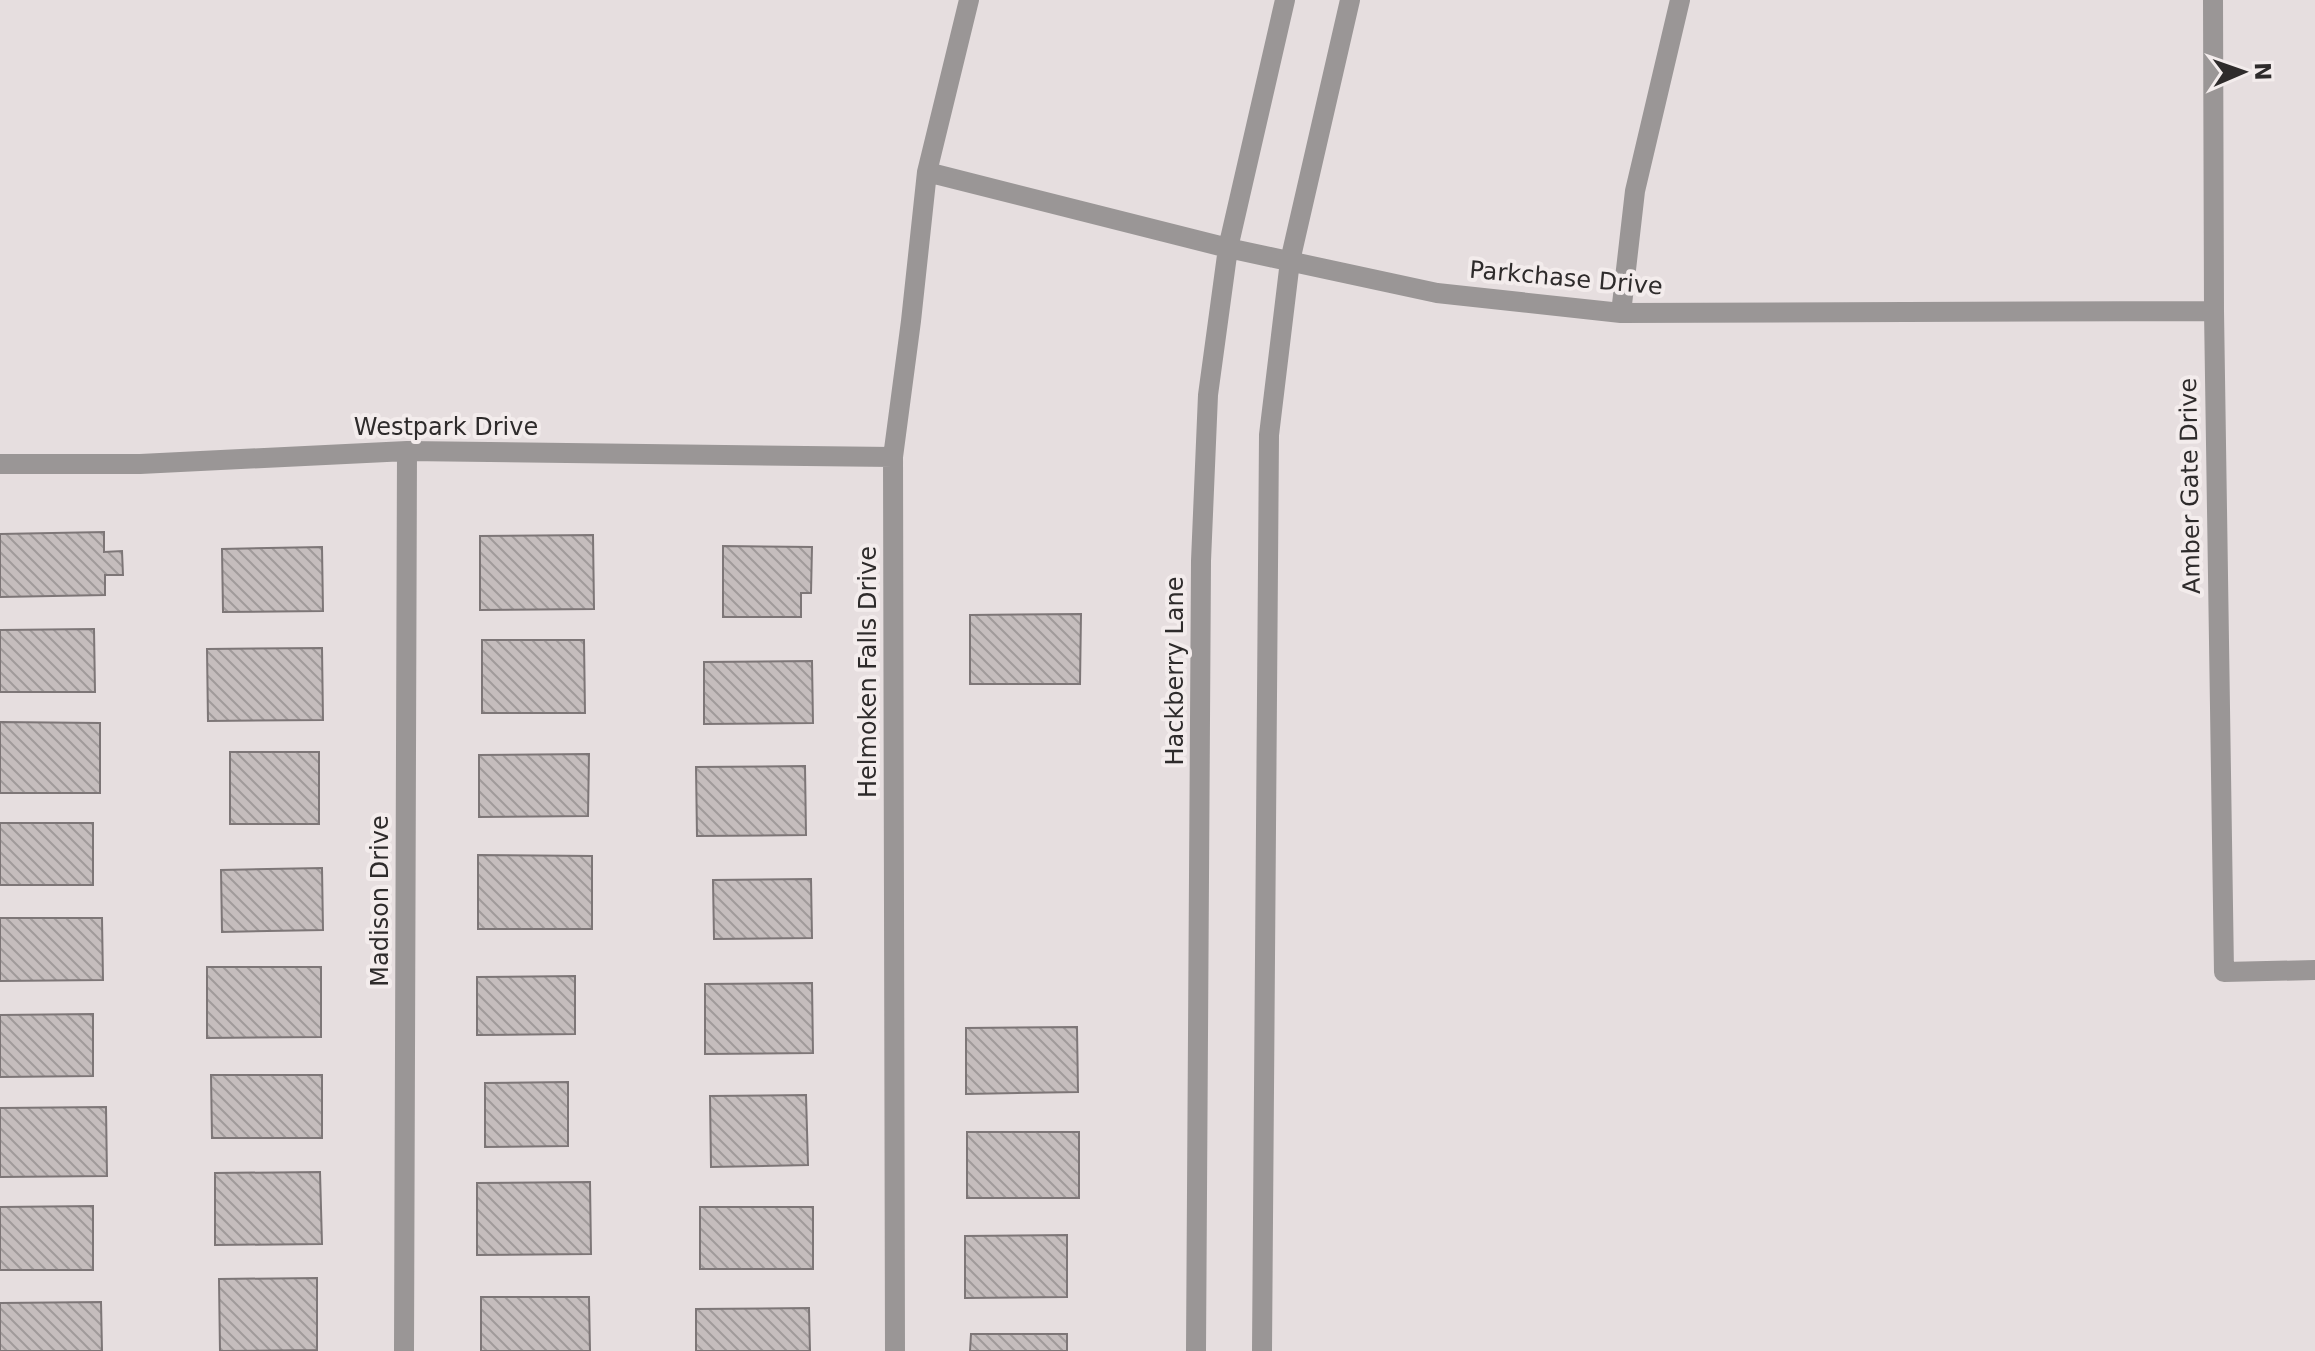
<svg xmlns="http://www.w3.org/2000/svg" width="2315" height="1351" viewBox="0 0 2315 1351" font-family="'DejaVu Sans',sans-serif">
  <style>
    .building { fill: url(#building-back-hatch); stroke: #7d7677; stroke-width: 2 }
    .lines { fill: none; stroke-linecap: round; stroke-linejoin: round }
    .minor { stroke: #9a9696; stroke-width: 20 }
    .labels { text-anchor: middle; stroke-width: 8; stroke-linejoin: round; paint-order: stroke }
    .street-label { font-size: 24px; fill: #2e2b2b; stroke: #f3ecec }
  </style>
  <defs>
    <pattern id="building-back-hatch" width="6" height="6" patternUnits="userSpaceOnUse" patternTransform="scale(2)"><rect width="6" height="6" fill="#c5bdbd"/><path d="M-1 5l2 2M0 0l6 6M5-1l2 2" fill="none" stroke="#a09a9a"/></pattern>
  </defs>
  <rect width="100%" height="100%" fill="#e6dedf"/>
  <!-- building -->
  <path class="building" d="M 104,532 L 104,552 L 122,551 L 123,575 L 105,575 L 105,595 L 0,597 L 0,534 Z
    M 593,535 L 594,609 L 480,610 L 480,536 Z
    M 723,546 L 812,547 L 811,593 L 801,593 L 801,617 L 723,617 Z
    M 322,547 L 323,611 L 223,612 L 222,549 Z
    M 1081,614 L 1080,684 L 970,684 L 970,615 Z
    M 94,629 L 95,692 L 0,692 L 0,630 Z
    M 482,640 L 584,640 L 585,713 L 482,713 Z
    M 322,648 L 323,720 L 208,721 L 207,649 Z
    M 812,661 L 813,723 L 704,724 L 704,662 Z
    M 0,722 L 100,723 L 100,793 L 0,793 Z
    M 230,752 L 319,752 L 319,824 L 230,824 Z
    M 589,754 L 588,816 L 479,817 L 479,755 Z
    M 805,766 L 806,835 L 697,836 L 696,767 Z
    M 0,823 L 93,823 L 93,885 L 0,885 Z
    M 478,855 L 592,856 L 592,929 L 478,929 Z
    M 322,868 L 323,930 L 222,932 L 221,870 Z
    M 811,879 L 812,938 L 714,939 L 713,880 Z
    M 0,918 L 102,918 L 103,980 L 0,981 Z
    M 207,967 L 321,967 L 321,1037 L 207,1038 Z
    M 575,976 L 575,1034 L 477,1035 L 477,977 Z
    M 812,983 L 813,1053 L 705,1054 L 705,984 Z
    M 93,1014 L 93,1076 L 0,1077 L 0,1015 Z
    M 1077,1027 L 1078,1092 L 966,1094 L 966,1028 Z
    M 211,1075 L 322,1075 L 322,1138 L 212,1138 Z
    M 568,1082 L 568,1146 L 485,1147 L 485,1083 Z
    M 806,1095 L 808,1165 L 711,1167 L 710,1096 Z
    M 106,1107 L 107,1176 L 0,1177 L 0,1108 Z
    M 967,1132 L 1079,1132 L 1079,1198 L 967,1198 Z
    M 320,1172 L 322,1244 L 215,1245 L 215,1173 Z
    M 590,1182 L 591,1254 L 477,1255 L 477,1183 Z
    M 93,1206 L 93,1270 L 0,1270 L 0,1207 Z
    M 700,1207 L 813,1207 L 813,1269 L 700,1269 Z
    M 1067,1235 L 1067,1297 L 965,1298 L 965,1236 Z
    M 317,1278 L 317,1350 L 220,1351 L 219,1279 Z
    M 481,1297 L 589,1297 L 590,1351 L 481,1351 Z
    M 101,1302 L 102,1351 L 0,1351 L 0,1303 Z
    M 809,1308 L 810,1351 L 696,1351 L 696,1309 Z
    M 971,1334 L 1067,1334 L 1067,1351 L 970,1351 Z"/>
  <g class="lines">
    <!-- minor -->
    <path class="minor" d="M 2213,0 L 2214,311 L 2224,972 L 2315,970
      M 927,172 L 1228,248 L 1437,293 L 1621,313 L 2214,311
      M 1621,313 L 1635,191 L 1680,0
      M 0,464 L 140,464 L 407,451 L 893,457
      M 404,1351 L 407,451
      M 895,1351 L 893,457 L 911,321 L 927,172 L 969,0
      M 1196,1351 L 1201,561 L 1208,395 L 1228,248 L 1285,0
      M 1262,1351 L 1269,435 L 1290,261 L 1350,0"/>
  </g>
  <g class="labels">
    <!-- street labels -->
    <g class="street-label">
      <text transform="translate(1566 278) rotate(5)" y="8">Parkchase Drive</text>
      <text x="446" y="435">Westpark Drive</text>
      <text transform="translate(2190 486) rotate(-91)" y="8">Amber Gate Drive</text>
      <text transform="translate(1175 671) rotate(-90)" y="8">Hackberry Lane</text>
      <text transform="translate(868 672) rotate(-90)" y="8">Helmoken Falls Drive</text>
      <text transform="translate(380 901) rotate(-90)" y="8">Madison Drive</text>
    </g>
  </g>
  <!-- north arrow -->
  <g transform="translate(2243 72) rotate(88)" stroke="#f3ecec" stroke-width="6" paint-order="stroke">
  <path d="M0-6L14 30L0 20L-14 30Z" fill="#2e2b2b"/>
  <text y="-12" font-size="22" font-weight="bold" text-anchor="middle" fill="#2e2b2b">N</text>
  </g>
</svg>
